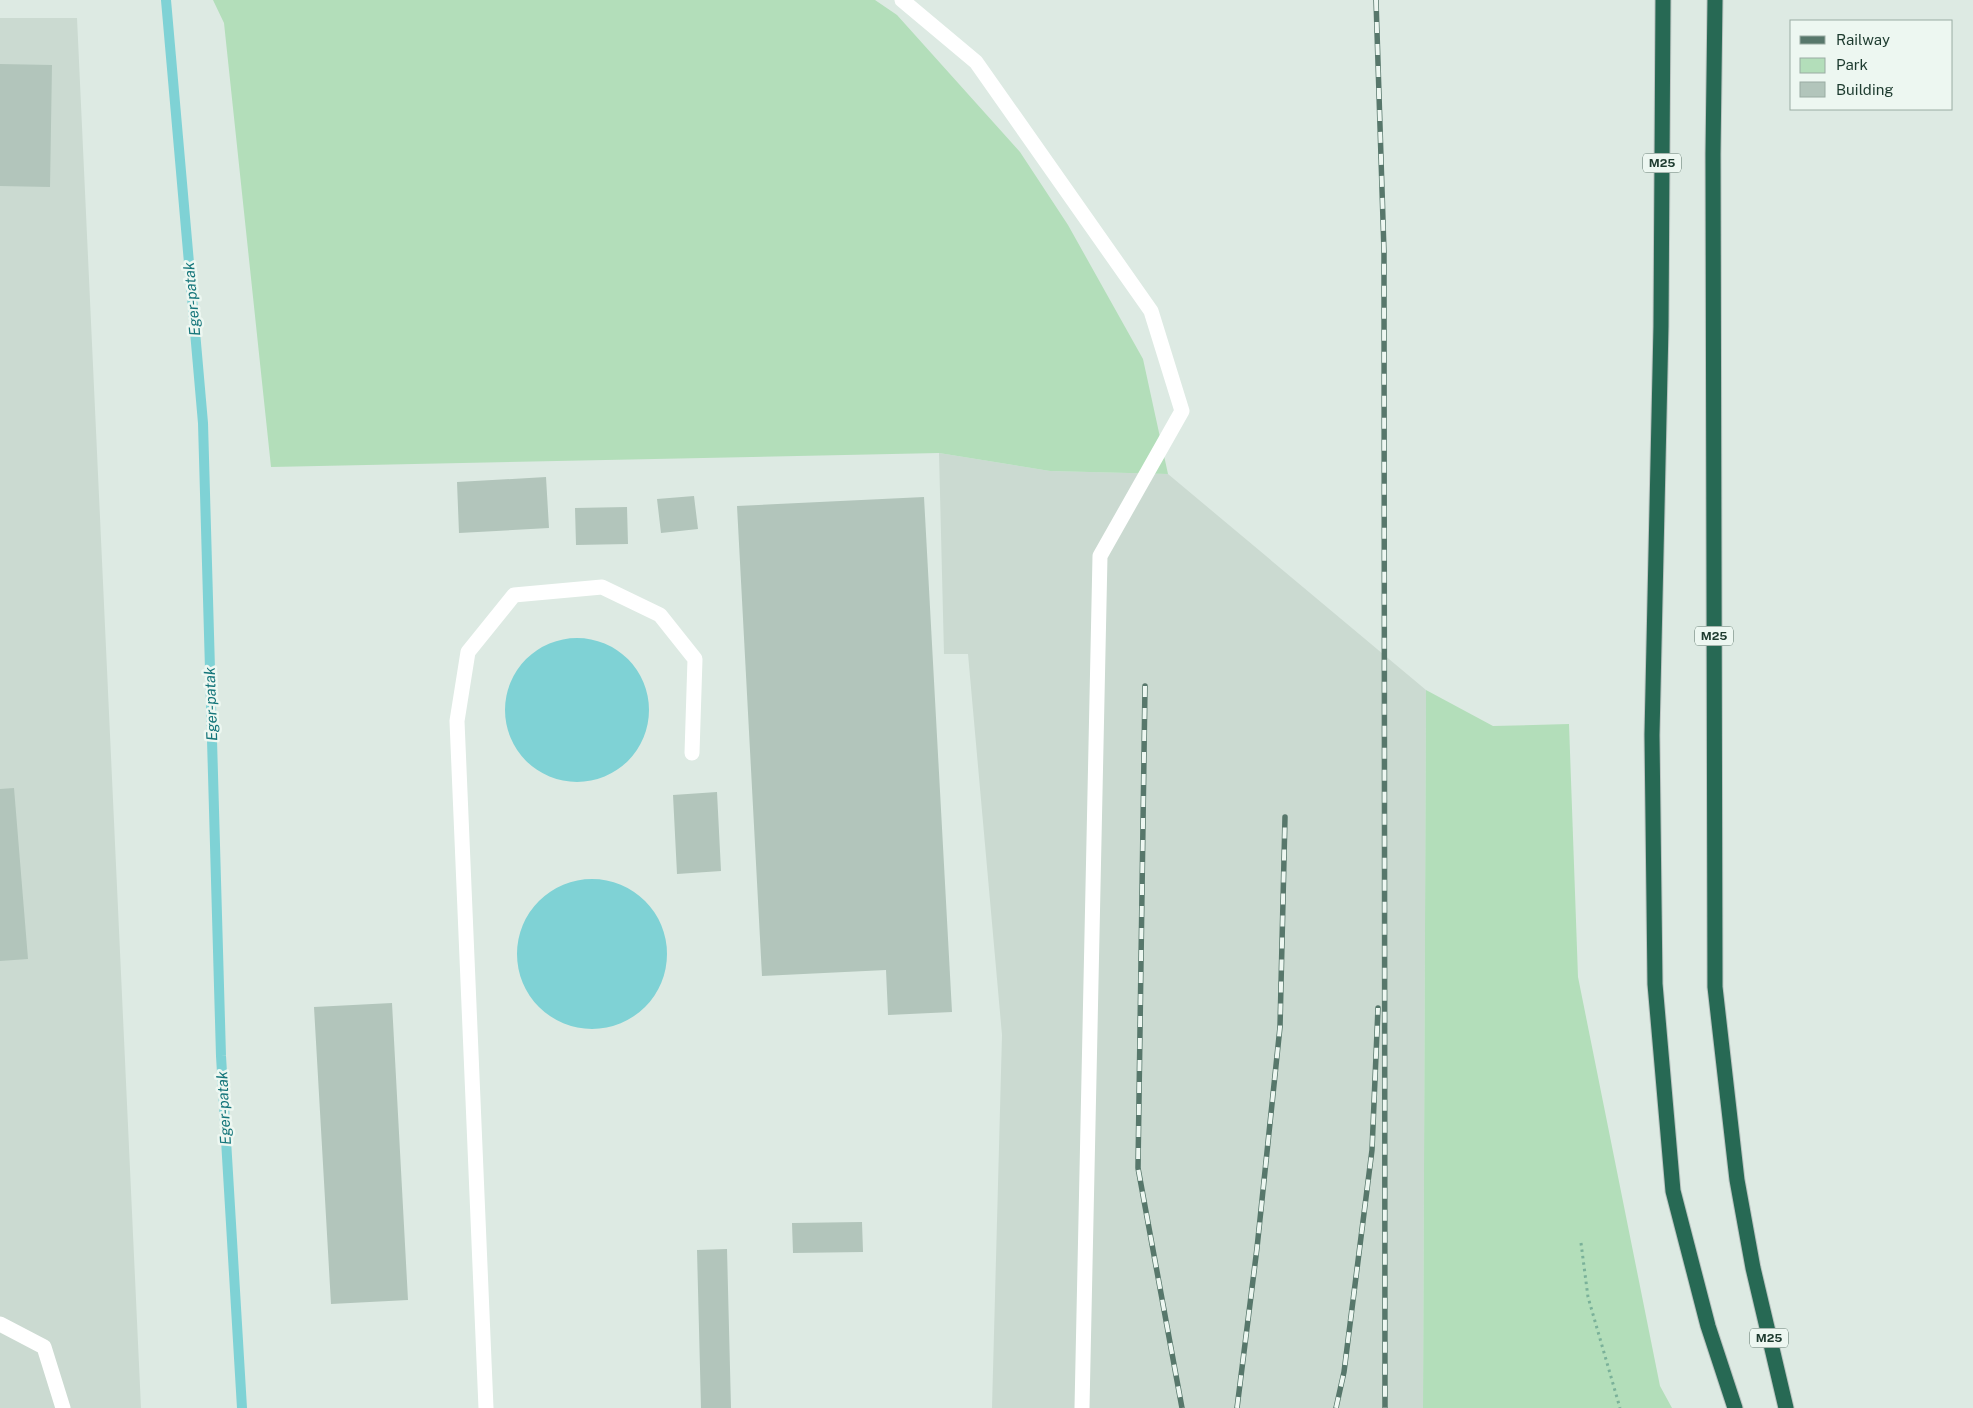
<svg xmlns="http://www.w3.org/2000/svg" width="1973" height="1408" viewBox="0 0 1973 1408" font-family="'Public Sans',sans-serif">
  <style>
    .built { fill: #cbdad1 }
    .green { fill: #b3deba }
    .water { fill: #7fd2d5 }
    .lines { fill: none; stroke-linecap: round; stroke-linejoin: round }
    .stream { stroke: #7fd2d5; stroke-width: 10 }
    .building { fill: #b2c5bb }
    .highway-casing { stroke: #bbc4c1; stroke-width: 17 }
    .path { stroke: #7ab199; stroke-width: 3; stroke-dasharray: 2.5 4; stroke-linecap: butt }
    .lane { stroke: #fff; stroke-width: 15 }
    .highway { stroke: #276954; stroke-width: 15 }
    .rail-casing { stroke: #57776b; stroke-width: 5.5 }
    .rail { stroke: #edf7f1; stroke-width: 4; stroke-dasharray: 11; stroke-linecap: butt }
    .labels { text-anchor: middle; stroke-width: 5; stroke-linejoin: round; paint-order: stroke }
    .shield { fill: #edf7f1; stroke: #5b7369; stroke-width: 1 }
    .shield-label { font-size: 12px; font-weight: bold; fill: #1d3b2f }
    .water-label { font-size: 15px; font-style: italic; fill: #14757a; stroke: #edf7f1 }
  </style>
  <rect width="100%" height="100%" fill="#ddeae3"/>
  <!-- built -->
  <path class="built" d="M 0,18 L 77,18 L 141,1408 L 0,1408 Z
    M 939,453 L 1050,471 L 1168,474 L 1426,690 L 1423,1408 L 992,1408 L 1002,1035 L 968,654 L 944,654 Z"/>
  <!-- green -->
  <path class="green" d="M 213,0 L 875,0 L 897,15 L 1020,152 L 1068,225 L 1143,359 L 1168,474 L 1050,471 L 939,453 L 271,467 L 224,23 Z
    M 1426,690 L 1493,726 L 1569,724 L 1578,977 L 1660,1386 L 1672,1408 L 1423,1408 Z"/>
  <!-- water -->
  <path class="water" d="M505 710a72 72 0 1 1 144 0a72 72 0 1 1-144 0Z
    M517 954a75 75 0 1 1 150 0a75 75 0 1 1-150 0Z"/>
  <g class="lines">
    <!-- stream -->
    <path class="stream" d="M 166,0 L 203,423 L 221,1056 L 242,1408"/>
  </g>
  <!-- building -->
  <path class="building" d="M 0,64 L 52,65 L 50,187 L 0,186 Z
    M 546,477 L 549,528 L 459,533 L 457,482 Z
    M 694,496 L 698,529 L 661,533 L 657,499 Z
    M 924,497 L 952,1012 L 888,1015 L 886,970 L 762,976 L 737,506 Z
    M 627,507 L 628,544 L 576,545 L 575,508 Z
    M 14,788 L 28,959 L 0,961 L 0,789 Z
    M 717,792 L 721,871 L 677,874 L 673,795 Z
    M 392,1003 L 408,1300 L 331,1304 L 314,1007 Z
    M 862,1222 L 863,1252 L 793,1253 L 792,1223 Z
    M 727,1249 L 731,1408 L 701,1408 L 697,1250 Z"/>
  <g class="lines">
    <defs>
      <path id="highway" d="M 1663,0 L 1661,326 L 1652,735 L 1655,984 L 1673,1191 L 1708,1326 L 1735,1408
        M 1715,0 L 1713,154 L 1715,987 L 1737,1180 L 1753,1268 L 1786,1408"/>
    </defs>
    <!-- highway casing -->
    <use href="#highway" class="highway-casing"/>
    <!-- path -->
    <path class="path" d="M 1581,1243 L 1588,1297 L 1620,1408"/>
    <!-- lane -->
    <path class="lane" d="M 902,0 L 976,62 L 1151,311 L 1182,411 L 1100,556 L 1082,1408
      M 0,1324 L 44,1347 L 63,1408
      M 486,1408 L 457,721 L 468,652 L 514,595 L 602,587 L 660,615 L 695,659 L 692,753"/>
    <!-- highway -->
    <use href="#highway" class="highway"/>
    <defs>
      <path id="rail" d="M 1376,0 L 1384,252 L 1385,1408
        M 1145,686 L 1138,1168 L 1182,1408
        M 1237,1408 L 1257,1248 L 1280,1027 L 1285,817
        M 1336,1408 L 1344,1372 L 1372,1150 L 1378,1008"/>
    </defs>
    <!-- rail casing -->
    <use href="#rail" class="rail-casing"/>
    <!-- rail -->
    <use href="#rail" class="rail"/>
  </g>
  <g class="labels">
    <!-- shield labels -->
    <g class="shield">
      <rect x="1643" y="153.5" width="38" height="19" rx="4"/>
      <rect x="1695" y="626.5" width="38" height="19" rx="4"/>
      <rect x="1750" y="1328.5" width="38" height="19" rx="4"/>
    </g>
    <g class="shield-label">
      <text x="1662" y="167">M25</text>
      <text x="1714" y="640">M25</text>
      <text x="1769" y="1342">M25</text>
    </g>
    <!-- water labels -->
    <g class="water-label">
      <text transform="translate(192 299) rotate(-95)" y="5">Eger-patak</text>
      <text transform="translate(211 704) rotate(-92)" y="5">Eger-patak</text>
      <text transform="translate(224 1108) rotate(-93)" y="5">Eger-patak</text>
    </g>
  </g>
  <!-- legend -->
  <rect x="1790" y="20" width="162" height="90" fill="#edf7f1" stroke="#9aaca3"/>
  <rect x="1800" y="36" width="25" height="8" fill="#57776b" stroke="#9aaca3"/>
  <text x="1836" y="45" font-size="15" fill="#1d3b2f">Railway</text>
  <rect x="1800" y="58" width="25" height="15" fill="#b3deba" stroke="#9aaca3"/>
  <text x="1836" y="70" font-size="15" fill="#1d3b2f">Park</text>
  <rect x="1800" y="82" width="25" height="15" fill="#b2c5bb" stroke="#9aaca3"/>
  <text x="1836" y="95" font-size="15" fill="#1d3b2f">Building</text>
</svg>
